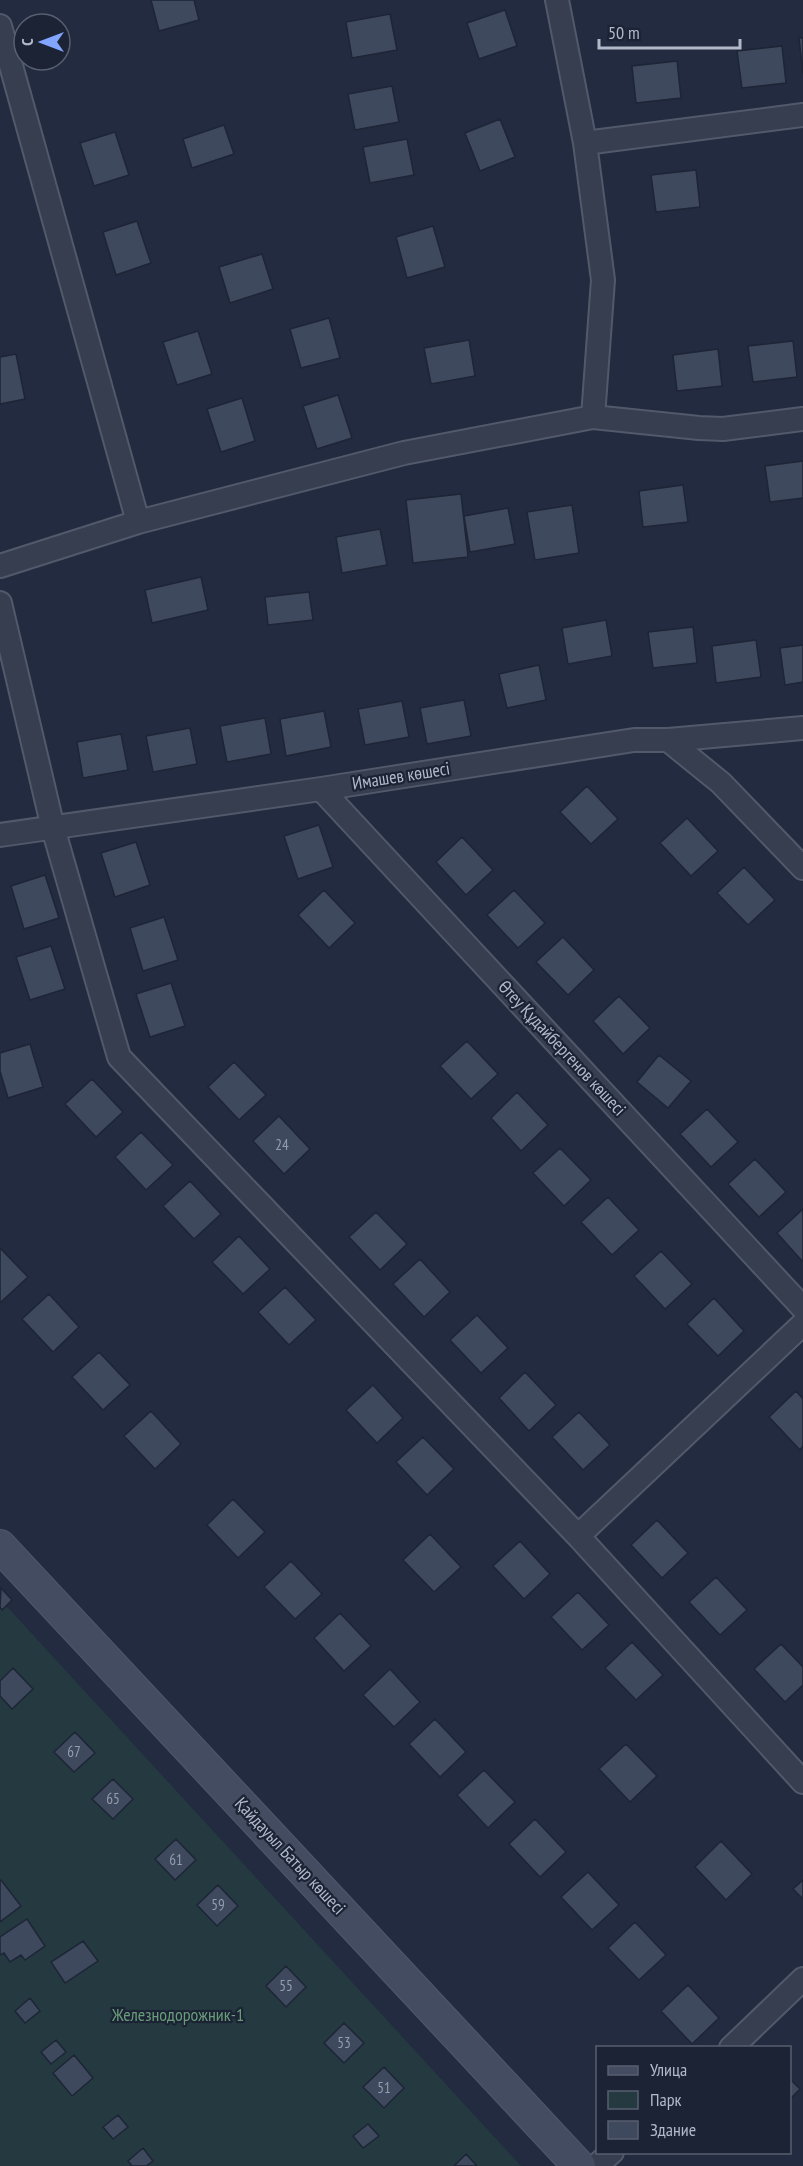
<svg xmlns="http://www.w3.org/2000/svg" width="803" height="2166" viewBox="0 0 803 2166" font-family="'PT Sans Narrow',sans-serif">
  <style>
    .green { fill: #243a40 }
    .building { fill: #3e495e; stroke: #1d2536; stroke-width: 1.5 }
    .lines { fill: none; stroke-linecap: round; stroke-linejoin: round }
    .street-casing { stroke: #51596a; stroke-width: 26 }
    .secondary-casing { stroke: #51596a; stroke-width: 34 }
    .street { stroke: #363e4f; stroke-width: 22 }
    .secondary { stroke: #444c62; stroke-width: 32 }
    .labels { text-anchor: middle; stroke-width: 4.5; stroke-linejoin: round; paint-order: stroke }
    .number-label { font-size: 15px; fill: #959daf }
    .street-label { font-size: 18px; fill: #b2b9ca; stroke: #1b2334 }
    .park-label { font-size: 18px; fill: #689d79; stroke: #1b2334 }
  </style>
  <rect width="100%" height="100%" fill="#222b3f"/>
  <!-- green -->
  <path class="green" d="M 0,1599 L 521,2166 L 0,2166 Z"/>
  <!-- building -->
  <path class="building" d="M 151,0 L 194,0 L 199,20 L 159,31 Z
    M 505,10 L 517,46 L 479,59 L 467,23 Z
    M 390,14 L 397,50 L 352,58 L 346,22 Z
    M 799,38 L 803,38 L 803,74 Z
    M 782,46 L 786,83 L 742,88 L 737,51 Z
    M 677,61 L 681,98 L 636,103 L 632,66 Z
    M 392,86 L 399,122 L 355,130 L 348,94 Z
    M 500,119 L 515,157 L 480,171 L 465,133 Z
    M 224,125 L 234,154 L 192,168 L 183,139 Z
    M 115,132 L 129,175 L 94,186 L 80,143 Z
    M 407,139 L 414,175 L 370,183 L 363,147 Z
    M 696,170 L 700,207 L 656,212 L 651,175 Z
    M 137,221 L 151,263 L 116,275 L 103,232 Z
    M 433,226 L 445,267 L 407,278 L 396,237 Z
    M 262,254 L 273,289 L 230,303 L 219,267 Z
    M 329,318 L 340,358 L 301,368 L 290,329 Z
    M 198,331 L 212,374 L 177,385 L 163,342 Z
    M 469,340 L 475,376 L 431,384 L 424,348 Z
    M 793,341 L 797,377 L 753,382 L 748,346 Z
    M 718,349 L 722,386 L 677,391 L 673,355 Z
    M 16,354 L 25,399 L 0,404 L 0,357 Z
    M 338,395 L 352,438 L 317,449 L 303,406 Z
    M 242,398 L 255,441 L 221,452 L 207,409 Z
    M 803,461 L 803,498 L 770,502 L 765,466 Z
    M 683,485 L 688,522 L 643,527 L 639,491 Z
    M 461,494 L 468,557 L 413,563 L 406,500 Z
    M 572,505 L 579,553 L 535,560 L 527,512 Z
    M 508,508 L 515,544 L 470,552 L 464,516 Z
    M 380,529 L 387,565 L 342,573 L 336,537 Z
    M 201,577 L 208,610 L 152,623 L 145,590 Z
    M 309,592 L 313,620 L 268,625 L 265,597 Z
    M 606,620 L 612,656 L 568,664 L 562,628 Z
    M 693,627 L 697,663 L 653,668 L 648,632 Z
    M 756,640 L 761,677 L 716,683 L 712,646 Z
    M 803,645 L 803,682 L 785,685 L 780,648 Z
    M 539,665 L 546,700 L 507,708 L 499,674 Z
    M 464,700 L 471,736 L 427,744 L 420,708 Z
    M 402,701 L 409,737 L 365,745 L 358,709 Z
    M 324,711 L 331,747 L 286,756 L 280,719 Z
    M 265,718 L 271,754 L 227,762 L 220,726 Z
    M 190,728 L 197,764 L 153,772 L 146,736 Z
    M 121,734 L 128,770 L 83,778 L 77,742 Z
    M 587,786 L 618,819 L 591,844 L 560,812 Z
    M 687,818 L 718,851 L 691,876 L 660,843 Z
    M 319,825 L 333,867 L 298,879 L 284,836 Z
    M 462,837 L 493,870 L 466,895 L 436,862 Z
    M 136,842 L 150,885 L 115,897 L 101,853 Z
    M 744,867 L 775,900 L 748,925 L 717,893 Z
    M 45,875 L 59,918 L 24,929 L 11,886 Z
    M 324,890 L 355,923 L 329,948 L 298,915 Z
    M 514,890 L 545,923 L 518,948 L 487,915 Z
    M 164,917 L 178,960 L 143,971 L 130,928 Z
    M 563,937 L 594,970 L 568,995 L 536,962 Z
    M 51,946 L 65,989 L 30,1000 L 16,957 Z
    M 171,983 L 185,1026 L 150,1037 L 136,994 Z
    M 619,996 L 650,1028 L 623,1054 L 593,1021 Z
    M 467,1041 L 498,1074 L 471,1099 L 440,1066 Z
    M 30,1044 L 43,1087 L 8,1098 L 0,1071 L 0,1053 Z
    M 659,1055 L 691,1081 L 668,1108 L 637,1082 Z
    M 234,1062 L 266,1095 L 239,1120 L 208,1087 Z
    M 92,1079 L 123,1112 L 96,1137 L 65,1104 Z
    M 517,1092 L 548,1125 L 521,1151 L 491,1118 Z
    M 707,1109 L 738,1142 L 711,1167 L 680,1134 Z
    M 279,1116 L 310,1149 L 284,1174 L 253,1141 Z
    M 141,1132 L 173,1165 L 146,1190 L 115,1157 Z
    M 560,1148 L 591,1180 L 564,1206 L 533,1173 Z
    M 755,1159 L 786,1192 L 759,1217 L 728,1184 Z
    M 190,1181 L 221,1214 L 194,1239 L 163,1206 Z
    M 608,1197 L 639,1230 L 612,1255 L 581,1222 Z
    M 803,1209 L 803,1262 L 777,1233 Z
    M 376,1212 L 407,1244 L 380,1270 L 349,1237 Z
    M 239,1236 L 270,1269 L 243,1294 L 212,1262 Z
    M 0,1248 L 28,1277 L 1,1302 L 0,1301 Z
    M 661,1251 L 692,1284 L 665,1309 L 634,1276 Z
    M 420,1259 L 450,1292 L 424,1317 L 393,1284 Z
    M 285,1287 L 316,1320 L 289,1345 L 258,1312 Z
    M 49,1294 L 79,1327 L 53,1352 L 22,1319 Z
    M 714,1298 L 744,1331 L 718,1356 L 687,1324 Z
    M 477,1315 L 508,1348 L 481,1373 L 450,1340 Z
    M 99,1352 L 130,1385 L 103,1410 L 72,1377 Z
    M 525,1372 L 556,1405 L 529,1431 L 499,1398 Z
    M 373,1385 L 403,1418 L 377,1443 L 346,1410 Z
    M 796,1391 L 803,1399 L 803,1446 L 800,1450 L 769,1417 Z
    M 151,1411 L 181,1444 L 155,1469 L 124,1436 Z
    M 579,1412 L 610,1445 L 583,1470 L 552,1437 Z
    M 423,1437 L 454,1469 L 427,1495 L 396,1462 Z
    M 233,1499 L 265,1532 L 238,1558 L 207,1525 Z
    M 657,1520 L 688,1553 L 662,1578 L 631,1545 Z
    M 430,1534 L 461,1567 L 434,1592 L 403,1560 Z
    M 520,1541 L 550,1574 L 524,1599 L 493,1566 Z
    M 291,1561 L 322,1594 L 295,1619 L 264,1587 Z
    M 716,1577 L 747,1610 L 720,1635 L 689,1602 Z
    M 1,1588 L 12,1600 L 2,1610 L 0,1607 Z
    M 578,1592 L 609,1625 L 582,1650 L 551,1617 Z
    M 340,1613 L 371,1646 L 344,1671 L 314,1638 Z
    M 632,1642 L 663,1675 L 636,1700 L 605,1668 Z
    M 781,1644 L 803,1667 L 803,1685 L 785,1702 L 754,1669 Z
    M 13,1668 L 33,1689 L 12,1709 L 0,1696 L 0,1681 Z
    M 390,1669 L 420,1702 L 394,1727 L 363,1695 Z
    M 435,1719 L 466,1752 L 440,1777 L 409,1744 Z
    M 75,1732 L 95,1753 L 74,1772 L 54,1752 Z
    M 626,1744 L 657,1776 L 630,1802 L 599,1769 Z
    M 484,1770 L 515,1802 L 488,1828 L 457,1795 Z
    M 113,1779 L 133,1799 L 113,1819 L 92,1799 Z
    M 535,1819 L 566,1852 L 540,1877 L 509,1844 Z
    M 176,1839 L 196,1860 L 175,1880 L 155,1859 Z
    M 721,1841 L 752,1874 L 726,1900 L 695,1867 Z
    M 588,1872 L 619,1905 L 592,1930 L 561,1897 Z
    M 1,1880 L 21,1906 L 0,1922 L 0,1881 Z
    M 803,1880 L 803,1899 L 793,1889 Z
    M 218,1885 L 238,1906 L 217,1926 L 197,1905 Z
    M 27,1919 L 45,1946 L 25,1960 L 21,1955 L 10,1962 L 4,1953 L 0,1955 L 0,1937 Z
    M 635,1922 L 666,1955 L 639,1980 L 608,1948 Z
    M 83,1941 L 98,1961 L 65,1983 L 51,1962 Z
    M 286,1966 L 306,1987 L 286,2007 L 266,1986 Z
    M 688,1985 L 719,2018 L 692,2044 L 661,2011 Z
    M 30,1998 L 40,2011 L 25,2023 L 15,2011 Z
    M 344,2023 L 364,2043 L 344,2063 L 324,2043 Z
    M 56,2040 L 66,2052 L 51,2064 L 41,2052 Z
    M 74,2055 L 93,2078 L 72,2096 L 53,2073 Z
    M 384,2067 L 404,2088 L 384,2108 L 363,2087 Z
    M 790,2079 L 800,2089 L 790,2099 Z
    M 118,2115 L 128,2127 L 113,2139 L 103,2127 Z
    M 368,2124 L 379,2136 L 363,2148 L 353,2136 Z
    M 143,2148 L 153,2161 L 146,2166 L 132,2166 L 128,2161 Z
    M 466,2154 L 477,2166 L 454,2166 Z"/>
  <g class="lines">
    <defs>
      <path id="street" d="M 557,0 L 585,143 L 603,280 L 593,417
        M 0,26 L 138,522 L 0,566
        M 585,143 L 803,115
        M 138,522 L 404,453 L 593,417 L 699,428 L 723,429 L 803,419
        M 0,603 L 53,828 L 119,1057 L 578,1536 L 803,1782
        M 668,740 L 721,783 L 803,868
        M 321,789 L 803,1308
        M 0,835 L 321,789 L 634,740 L 668,740 L 803,728
        M 578,1536 L 803,1324
        M 731,2048 L 803,1979
        M 596,2166 L 612,2152"/>
      <path id="secondary" d="M 0,1546 L 579,2166"/>
    </defs>
    <!-- street casing -->
    <use href="#street" class="street-casing"/>
    <!-- secondary casing -->
    <use href="#secondary" class="secondary-casing"/>
    <!-- street -->
    <use href="#street" class="street"/>
    <!-- secondary -->
    <use href="#secondary" class="secondary"/>
  </g>
  <g class="labels">
    <!-- number labels -->
    <g class="number-label">
      <text x="282" y="1150">24</text>
      <text x="74" y="1757">67</text>
      <text x="113" y="1804">65</text>
      <text x="176" y="1865">61</text>
      <text x="218" y="1910">59</text>
      <text x="286" y="1991">55</text>
      <text x="344" y="2048">53</text>
      <text x="384" y="2093">51</text>
    </g>
    <!-- street labels -->
    <g class="street-label">
      <text transform="translate(401 776) rotate(-9)" y="6">Имашев көшесі</text>
      <text transform="translate(562 1048) rotate(47)" y="6">Өтеу Құдайбергенов көшесі</text>
      <text transform="translate(290 1856) rotate(47)" y="6">Қайдауыл Батыр көшесі</text>
    </g>
    <!-- park labels -->
    <g class="park-label">
      <text x="178" y="2021">Железнодорожник-1</text>
    </g>
  </g>
  <!-- legend -->
  <rect x="596" y="2046" width="195" height="108" fill="#1b2334" stroke="#575f70" stroke-width="1.5"/>
  <rect x="608" y="2066" width="30" height="9" fill="#444c62" stroke="#575f70" stroke-width="1.5"/>
  <text x="650" y="2076" font-size="18" fill="#b2b9ca">Улица</text>
  <rect x="608" y="2091" width="30" height="18" fill="#243a40" stroke="#575f70" stroke-width="1.5"/>
  <text x="650" y="2106" font-size="18" fill="#b2b9ca">Парк</text>
  <rect x="608" y="2121" width="30" height="18" fill="#3e495e" stroke="#575f70" stroke-width="1.5"/>
  <text x="650" y="2136" font-size="18" fill="#b2b9ca">Здание</text>
  <!-- north arrow -->
  <g transform="translate(42 42) rotate(270)"><circle r="28" fill="#1b2334" stroke="#575f70" stroke-width="1.5"/>
  <path d="M0-4.5L10 22L0 15L-10 22Z" fill="#82a5ff"/>
  <text y="-9" font-size="16" font-weight="bold" text-anchor="middle" fill="#b2b9ca">С</text>
  </g>
  <!-- scale -->
  <path d="M599 39v9h141v-9" fill="none" stroke="#b2b9ca" stroke-width="3"/>
  <text x="608" y="39" font-size="18" fill="#b2b9ca" stroke="#1b2334" stroke-width="4.5" paint-order="stroke">50 m</text>
</svg>
